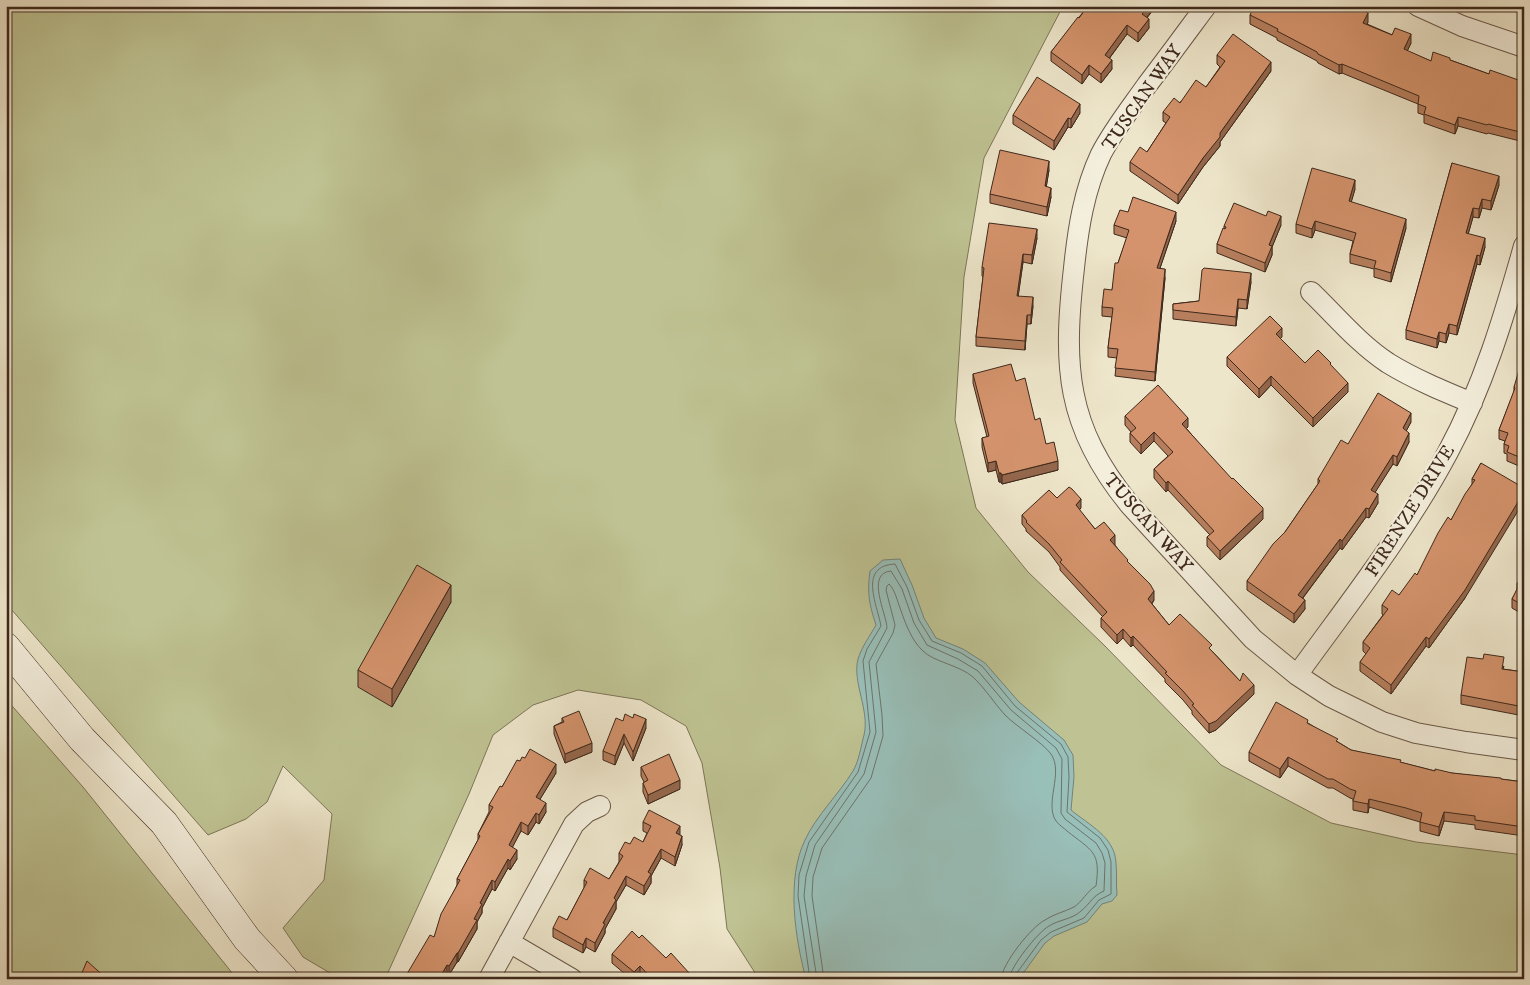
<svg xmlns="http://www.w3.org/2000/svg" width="1530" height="985" viewBox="0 0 1530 985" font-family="'IM FELL DW Pica',serif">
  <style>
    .green { fill: #bfc393; stroke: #7e7658 }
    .water { fill: #99bfb9; stroke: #75837a }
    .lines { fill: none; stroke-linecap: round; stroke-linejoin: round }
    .shore { stroke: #6c746a; stroke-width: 1 }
    .street-casing { stroke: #6a5848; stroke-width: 22 }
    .secondary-casing { stroke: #3e281c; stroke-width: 29 }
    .street { stroke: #f4efdd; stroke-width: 20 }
    .secondary { stroke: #f4efdd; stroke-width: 28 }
    .wall { fill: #b67e5d; stroke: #3e281c }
    .shaded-wall { fill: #94674c; stroke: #3e281c }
    .building { fill: #d4936c; stroke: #3e281c }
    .labels { text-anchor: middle; stroke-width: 4.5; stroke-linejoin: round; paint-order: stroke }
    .street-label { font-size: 19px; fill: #3e281c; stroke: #f4efdd }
  </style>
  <rect width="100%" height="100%" fill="#eee6cb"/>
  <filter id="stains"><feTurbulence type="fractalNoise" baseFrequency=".004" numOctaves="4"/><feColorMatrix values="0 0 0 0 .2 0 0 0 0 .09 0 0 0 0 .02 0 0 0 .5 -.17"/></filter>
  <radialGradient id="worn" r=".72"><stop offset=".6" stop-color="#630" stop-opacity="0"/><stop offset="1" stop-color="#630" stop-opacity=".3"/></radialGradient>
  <!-- green -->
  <path class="green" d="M 6,6 L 1063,6 L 984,158 L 964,277 L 955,420 L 976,508 L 1028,572 L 1104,645 L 1221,765 L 1331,823 L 1416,842 L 1524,855 L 1524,979 L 759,979 L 727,929 L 720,868 L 702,763 L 686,726 L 641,700 L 578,690 L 533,705 L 493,735 L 469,794 L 385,979 L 340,979 L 303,957 L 283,928 L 324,880 L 332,814 L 283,766 L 267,802 L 246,819 L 208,835 L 11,609 L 11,614 L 6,606 Z
    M 6,699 L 83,787 L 237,979 L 6,979 Z"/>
  <!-- water -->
  <path class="water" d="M 900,559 L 912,585 L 924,618 L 936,638 L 963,649 L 985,663 L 1019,702 L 1064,740 L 1073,755 L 1074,777 L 1071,810 C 1089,825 1115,837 1116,863 C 1117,874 1116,884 1117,895 L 1112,901 L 1102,904 L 1087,922 L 1054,936 L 1045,943 L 1019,979 L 806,979 C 795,938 786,879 805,840 C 816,816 839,794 853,771 C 859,761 861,746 864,735 C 870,710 852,683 858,659 C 862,646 870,636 876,625 C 869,604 867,593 870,571 L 883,560 Z"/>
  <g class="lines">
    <!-- shore -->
    <path class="shore" d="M 810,979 L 798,896 L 799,875 L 809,842 L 858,772 L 870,732 L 863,661 L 867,649 L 881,626 C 877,604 858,566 895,564 L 907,587 L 919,620 L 932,641 L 961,653 L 982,666 L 1015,706 L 1061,744 L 1068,757 L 1069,777 L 1067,812 L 1100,838 L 1108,850 L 1111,862 L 1111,894 L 1099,900 L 1084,918 L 1051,932 L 1041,940 L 1016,974 L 1015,979
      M 817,979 L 804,896 L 806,876 L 815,845 L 864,774 L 876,732 L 869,662 L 887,628 C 887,615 865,573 891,571 L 902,589 L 914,623 L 927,645 L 958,659 L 978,671 L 1011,710 L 1056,748 L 1062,759 L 1061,813 L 1065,819 L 1096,843 L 1102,853 L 1105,863 L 1104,891 C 1092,896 1091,903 1081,911 C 1073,919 1058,920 1049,926 C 1038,932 1010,967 1009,979
      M 824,979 L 812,896 L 813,877 L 822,848 L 871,778 L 883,736 L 882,715 L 876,664 L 893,633 L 895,625 L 886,590 L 887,586 L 889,584 C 895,590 897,600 900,608 C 905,622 911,640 923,651 C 934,662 959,665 973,677 C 985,688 994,703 1005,715 C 1017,727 1042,742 1051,754 C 1064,773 1044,803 1056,821 C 1059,825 1064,828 1067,831 C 1092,851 1101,851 1096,886 C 1087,891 1082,902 1074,907 C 1064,912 1054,914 1045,920 C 1031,927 1002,964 1001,979"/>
    <defs>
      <path id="street" d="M 1206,6 C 1186,33 1167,59 1147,85 C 1131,108 1114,129 1101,154 C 1084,190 1078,229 1074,268 C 1063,365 1065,426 1130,505 L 1253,639 L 1297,675 L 1329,696 L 1382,722 L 1416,733 L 1466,742 L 1524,750
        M 1418,6 L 1462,26 L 1524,47
        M 1311,292 C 1336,316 1359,344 1388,363 C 1414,379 1443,391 1472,403
        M 1297,675 C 1349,603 1406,531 1448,452 C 1483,387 1504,317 1524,246
        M 509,942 L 572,979
        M 489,979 L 574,824 L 587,812 L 600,806"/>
      <path id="secondary" d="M 6,647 L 82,739 L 164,823 L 247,939 L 284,979"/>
    </defs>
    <!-- street casing -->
    <use href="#street" class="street-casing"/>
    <!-- secondary casing -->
    <use href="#secondary" class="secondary-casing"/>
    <!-- street -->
    <use href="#street" class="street"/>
    <!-- secondary -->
    <use href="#secondary" class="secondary"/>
  </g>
  <!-- wall -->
  <path class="wall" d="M 1088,6 L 1156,6 L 1147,18 L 1149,28 L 1138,42 L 1127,34 L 1109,59 L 1112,69 L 1101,83 L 1089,74 L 1082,84 L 1051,61 L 1051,52 Z
    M 1496,6 L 1524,6 L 1524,14 Z
    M 1250,15 L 1368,22 L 1367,24 L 1411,43 L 1407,51 L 1431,61 L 1450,60 L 1489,74 L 1524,82 L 1524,127 L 1520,141 L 1488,133 L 1487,134 L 1458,126 L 1455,134 L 1424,123 L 1424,115 L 1418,113 L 1418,104 L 1342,73 L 1339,74 L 1318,63 L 1317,61 L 1277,40 L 1277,38 L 1250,24 Z
    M 1217,55 L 1271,71 L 1220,142 L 1220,146 L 1203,167 L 1178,204 L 1130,171 L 1130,162 L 1147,152 L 1166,123 L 1163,121 L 1163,112 L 1206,87 L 1220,67 L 1217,64 Z
    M 1080,113 L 1071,128 L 1068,127 L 1054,150 L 1013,124 L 1013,115 Z
    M 1452,163 L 1499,185 L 1491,210 L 1482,208 L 1479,218 L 1473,217 L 1468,234 L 1485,247 L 1480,265 L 1477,264 L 1457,335 L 1449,333 L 1446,343 L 1439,341 L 1437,348 L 1406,339 L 1406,330 Z
    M 1049,170 L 1046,187 L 1051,197 L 1047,216 L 990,203 L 990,194 Z
    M 1355,189 L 1351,202 L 1406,228 L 1391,282 L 1374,277 L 1374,269 L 1350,263 L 1350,254 L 1353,241 L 1315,230 L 1312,238 L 1296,233 L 1296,224 Z
    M 1128,212 L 1176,221 L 1160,268 L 1165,278 L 1155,381 L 1115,376 L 1117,358 L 1108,357 L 1108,348 L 1112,317 L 1102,316 L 1102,307 L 1112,290 L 1118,263 L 1127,238 L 1114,234 L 1114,225 Z
    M 1281,225 L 1272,247 L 1272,255 L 1265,272 L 1217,253 L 1217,244 L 1224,229 L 1224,226 Z
    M 1037,238 L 1032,264 L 1023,262 L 1018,296 L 1033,306 L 1031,324 L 1027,324 L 1025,350 L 976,346 L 976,337 L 983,277 L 982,276 L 982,267 Z
    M 1251,282 L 1247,309 L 1238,308 L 1236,326 L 1173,319 L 1173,304 L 1199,301 Z
    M 1282,337 L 1280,339 L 1305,363 L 1331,366 L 1348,392 L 1313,427 L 1271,385 L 1259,398 L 1227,366 L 1227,357 Z
    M 1524,372 L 1524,468 L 1507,461 L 1507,454 L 1504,453 L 1504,444 L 1505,441 L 1499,439 L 1499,430 L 1514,392 L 1514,387 Z
    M 973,374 L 1016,381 L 1058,470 L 1002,484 L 1001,482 L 999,482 L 996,470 L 988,472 L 982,447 L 982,438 L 987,437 L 973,383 Z
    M 1125,416 L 1188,427 L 1186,428 L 1263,519 L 1220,560 L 1207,546 L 1207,537 L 1210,535 L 1168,490 L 1166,492 L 1154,478 L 1154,469 L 1168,456 L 1154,441 L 1141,454 L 1130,442 L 1130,433 L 1131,432 L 1125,425 Z
    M 1411,422 L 1406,431 L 1409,442 L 1397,466 L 1393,464 L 1375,492 L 1378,503 L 1369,518 L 1366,517 L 1342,550 L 1340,548 L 1303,598 L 1305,609 L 1294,623 L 1247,590 L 1247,581 L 1285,532 L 1318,484 L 1318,479 L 1348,444 Z
    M 1481,463 L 1465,598 L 1429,648 L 1426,646 L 1391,694 L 1360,671 L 1360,662 L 1366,654 L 1363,651 L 1363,642 L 1383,615 L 1382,614 L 1382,605 L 1399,595 L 1417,575 L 1451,520 L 1472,484 L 1472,479 Z
    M 1057,498 L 1081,508 L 1079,510 L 1095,529 L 1115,544 L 1115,545 L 1128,563 L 1154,600 L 1152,604 L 1169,625 L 1212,651 L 1240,681 L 1254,694 L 1216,730 L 1209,733 L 1192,714 L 1192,711 L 1183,700 L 1165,682 L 1165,679 L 1133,645 L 1131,647 L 1123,638 L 1117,644 L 1101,627 L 1101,618 L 1103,617 L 1060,570 L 1060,567 L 1049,552 L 1026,531 L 1026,529 L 1022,524 L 1022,515 Z
    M 1524,571 L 1524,615 L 1512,608 L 1512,599 L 1517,590 L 1517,584 Z
    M 451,602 L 392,707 L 358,687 L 358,670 Z
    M 1504,666 L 1503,669 L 1524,672 L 1524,716 L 1461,704 L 1461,695 Z
    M 562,718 L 592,752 L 565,763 L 554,734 L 554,726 L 562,722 Z
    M 623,721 L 646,728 L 633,761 L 624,743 L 615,765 L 603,760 L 603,751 Z
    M 1308,723 L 1338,742 L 1351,750 L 1435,771 L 1524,782 L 1524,836 L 1475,829 L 1475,825 L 1444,821 L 1439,836 L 1420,831 L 1420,822 L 1369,807 L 1368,813 L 1353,810 L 1353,799 L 1350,798 L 1333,788 L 1328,788 L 1288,766 L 1280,778 L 1249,761 L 1249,752 Z
    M 520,761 L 556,773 L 540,799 L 546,812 L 539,824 L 536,822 L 528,835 L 521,831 L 512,847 L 517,859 L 510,870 L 508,868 L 495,891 L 492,889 L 482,908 L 482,913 L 477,922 L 477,929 L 458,962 L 457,962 L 449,975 L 447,974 L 444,979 L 404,979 L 434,937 L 457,885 L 457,879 L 478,840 L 478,834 L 489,812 L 489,805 Z
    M 641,767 L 680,789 L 648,804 L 643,792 L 643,783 L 644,782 L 641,776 Z
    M 643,822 L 680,835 L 682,845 L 675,866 L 661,858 L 651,876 L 651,883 L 644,895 L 626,885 L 616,902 L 616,909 L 605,929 L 605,933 L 595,952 L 586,947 L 583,953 L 553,937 L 553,928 L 567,920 L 584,888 L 584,880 L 609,879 L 619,862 L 619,853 L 630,844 L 643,842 L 647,833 L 643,831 Z
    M 639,938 L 666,958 L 693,979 L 643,979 L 640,975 L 636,979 L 631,979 L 612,963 L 612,954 Z"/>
  <!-- shaded-wall -->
  <path class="shaded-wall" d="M 1149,6 L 1156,6 L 1142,23 L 1142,14 Z
    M 1368,13 L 1368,22 L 1363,32 L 1363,23 Z
    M 1149,19 L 1149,28 L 1138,42 L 1138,33 Z
    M 1127,25 L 1127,34 L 1105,64 L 1105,55 Z
    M 1411,34 L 1411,43 L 1404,58 L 1404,49 Z
    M 1112,60 L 1112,69 L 1101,83 L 1101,74 Z
    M 1271,62 L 1271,71 L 1220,142 L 1220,146 L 1203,167 L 1178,204 L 1178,195 L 1220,133 Z
    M 1342,64 L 1342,73 L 1339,74 L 1339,65 Z
    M 1089,65 L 1089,74 L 1082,84 L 1082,75 Z
    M 1080,104 L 1080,113 L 1071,128 L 1071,119 Z
    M 1458,117 L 1458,126 L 1455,134 L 1455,125 Z
    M 1068,118 L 1068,127 L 1054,150 L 1054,141 Z
    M 1524,118 L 1524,127 L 1520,141 L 1520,132 Z
    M 1049,161 L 1049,170 L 1045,195 L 1045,186 Z
    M 1499,176 L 1499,185 L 1491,210 L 1491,201 Z
    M 1355,180 L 1355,189 L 1349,210 L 1349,201 Z
    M 1051,188 L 1051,197 L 1047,216 L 1047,207 Z
    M 1482,199 L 1482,208 L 1479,218 L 1479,209 Z
    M 1473,208 L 1473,217 L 1466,242 L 1466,233 Z
    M 1176,212 L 1176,221 L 1157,277 L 1157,268 Z
    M 1281,216 L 1281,225 L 1272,247 L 1272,255 L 1265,272 L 1265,263 L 1269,245 Z
    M 1406,219 L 1406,228 L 1391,282 L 1391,273 Z
    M 1315,221 L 1315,230 L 1312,238 L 1312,229 Z
    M 1037,229 L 1037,238 L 1032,264 L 1032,255 Z
    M 1485,238 L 1485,247 L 1480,265 L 1480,256 Z
    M 1023,254 L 1023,262 L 1017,305 L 1017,296 Z
    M 1477,255 L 1477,264 L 1457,335 L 1457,326 Z
    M 1165,269 L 1165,278 L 1155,381 L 1155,372 Z
    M 1251,273 L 1251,282 L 1247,309 L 1247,300 Z
    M 1033,297 L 1033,306 L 1031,324 L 1031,315 Z
    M 1238,299 L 1238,308 L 1236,326 L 1236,317 Z
    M 1027,315 L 1027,324 L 1025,350 L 1025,341 Z
    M 1449,324 L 1449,333 L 1446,343 L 1446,334 Z
    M 1282,328 L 1282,337 L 1276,343 L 1276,334 Z
    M 1439,332 L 1439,341 L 1437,348 L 1437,339 Z
    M 1271,376 L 1271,385 L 1259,398 L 1259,389 Z
    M 1348,383 L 1348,392 L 1313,427 L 1313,418 Z
    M 1411,413 L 1411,422 L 1403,437 L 1403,428 Z
    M 1188,418 L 1188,427 L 1182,433 L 1182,424 Z
    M 1154,432 L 1154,441 L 1141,454 L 1141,445 Z
    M 1409,433 L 1409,442 L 1397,466 L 1397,457 Z
    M 1393,455 L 1393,464 L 1371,499 L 1371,490 Z
    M 996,461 L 996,470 L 988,472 L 988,463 Z
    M 1058,461 L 1058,470 L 1002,484 L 1002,475 Z
    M 999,473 L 1001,473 L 1001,482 L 999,482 Z
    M 1168,481 L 1168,490 L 1166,492 L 1166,483 Z
    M 1524,492 L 1524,501 L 1465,598 L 1429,648 L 1429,639 Z
    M 1378,494 L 1378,503 L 1369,518 L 1369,509 Z
    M 1081,499 L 1081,508 L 1076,514 L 1076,505 Z
    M 1366,508 L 1366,517 L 1342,550 L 1342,541 Z
    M 1263,510 L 1263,519 L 1220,560 L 1220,551 Z
    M 1115,535 L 1115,544 L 1110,549 L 1110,540 Z
    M 1340,539 L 1340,548 L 1298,604 L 1298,595 Z
    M 451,585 L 451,602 L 392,707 L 392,689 Z
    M 1154,591 L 1154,600 L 1148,608 L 1148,599 Z
    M 1305,600 L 1305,609 L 1294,623 L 1294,614 Z
    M 1123,629 L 1123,638 L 1117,644 L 1117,635 Z
    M 1133,636 L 1133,645 L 1131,647 L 1131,638 Z
    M 1426,637 L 1426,646 L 1391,694 L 1391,685 Z
    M 1254,685 L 1254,694 L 1216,730 L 1209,733 L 1209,724 Z
    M 646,719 L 646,728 L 633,761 L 633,752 Z
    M 624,734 L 624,743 L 615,765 L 615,756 Z
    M 592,743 L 592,752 L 565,763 L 565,754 Z
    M 1288,757 L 1288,766 L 1280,778 L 1280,769 Z
    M 556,764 L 556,773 L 536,806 L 536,797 Z
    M 680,780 L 680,789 L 648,804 L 648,795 Z
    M 1369,799 L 1369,807 L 1368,813 L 1368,804 Z
    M 546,803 L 546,812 L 539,824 L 539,815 Z
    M 1444,812 L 1444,821 L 1439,836 L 1439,827 Z
    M 536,813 L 536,822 L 528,835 L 528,826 Z
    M 521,822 L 521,831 L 509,854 L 509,845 Z
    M 680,826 L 680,835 L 676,833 Z
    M 682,836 L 682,845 L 675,866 L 675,857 Z
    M 661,849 L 661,858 L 651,876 L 651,883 L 644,895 L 644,886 L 648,872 Z
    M 517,850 L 517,859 L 510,870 L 510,861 Z
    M 508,859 L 508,868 L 495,891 L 495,882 Z
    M 626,876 L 626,885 L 616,902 L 616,909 L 605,929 L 605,933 L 595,952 L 595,943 L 614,898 Z
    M 492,880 L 492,889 L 482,908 L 482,913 L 477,922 L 477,929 L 458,962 L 458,953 L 474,919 L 480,903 Z
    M 586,938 L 586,947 L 583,953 L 583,945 Z
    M 457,953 L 457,962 L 449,975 L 449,966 Z
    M 447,965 L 447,974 L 444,979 L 439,979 Z
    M 640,966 L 640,975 L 636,979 L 634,979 L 634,972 Z"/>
  <!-- building -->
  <path class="building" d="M 1088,6 L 1149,6 L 1142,14 L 1149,19 L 1138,33 L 1127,25 L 1105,55 L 1112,60 L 1101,74 L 1089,65 L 1082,75 L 1051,52 L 1078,17 L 1079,18 Z
    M 1254,6 L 1339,6 L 1349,11 L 1352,6 L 1355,6 L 1368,13 L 1363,23 L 1392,35 L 1395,28 L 1411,34 L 1404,49 L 1431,61 L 1433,52 L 1450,58 L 1450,60 L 1489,74 L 1490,70 L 1524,82 L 1524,118 L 1520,132 L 1488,124 L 1487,125 L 1458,117 L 1455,125 L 1424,114 L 1426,107 L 1418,104 L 1419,96 L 1342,64 L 1339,65 L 1318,54 L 1317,52 L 1277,31 L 1278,29 L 1250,15 Z
    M 1233,34 L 1271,62 L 1220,133 L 1220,137 L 1203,158 L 1178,195 L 1130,162 L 1140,147 L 1147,152 L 1170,117 L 1163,112 L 1174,98 L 1180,103 L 1196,80 L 1206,87 L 1225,61 L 1217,55 Z
    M 1037,77 L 1080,104 L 1071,119 L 1068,118 L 1054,141 L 1013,115 Z
    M 1000,150 L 1049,161 L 1045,186 L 1051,188 L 1047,207 L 990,194 Z
    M 1452,163 L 1499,176 L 1491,201 L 1482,199 L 1479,209 L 1473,208 L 1466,233 L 1485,238 L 1480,256 L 1477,255 L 1457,326 L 1449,324 L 1446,334 L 1439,332 L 1437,339 L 1406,330 Z
    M 1312,168 L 1355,180 L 1349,201 L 1406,219 L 1391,273 L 1374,268 L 1376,261 L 1350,254 L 1356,233 L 1315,221 L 1312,229 L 1296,224 Z
    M 1133,197 L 1176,212 L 1157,268 L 1165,269 L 1155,372 L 1115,368 L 1118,349 L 1108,348 L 1113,308 L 1102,307 L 1104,289 L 1112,290 L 1115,263 L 1118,263 L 1129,230 L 1114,225 L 1120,210 L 1128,212 Z
    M 1234,203 L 1266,216 L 1268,211 L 1281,216 L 1269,245 L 1272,246 L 1265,263 L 1217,244 L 1223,228 L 1225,229 L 1226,227 L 1224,226 Z
    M 989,223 L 1037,229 L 1032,255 L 1023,254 L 1017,296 L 1033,297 L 1031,315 L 1027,315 L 1025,341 L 976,337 L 984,268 L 982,267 Z
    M 1204,268 L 1251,273 L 1247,300 L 1238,299 L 1236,317 L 1173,310 L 1173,304 L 1199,301 L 1202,270 Z
    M 1270,316 L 1282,328 L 1276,334 L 1305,363 L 1318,350 L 1331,363 L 1330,364 L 1348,383 L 1313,418 L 1271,376 L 1259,389 L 1227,357 Z
    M 1011,364 L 1016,381 L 1025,378 L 1035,420 L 1040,418 L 1046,444 L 1054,442 L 1058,461 L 1002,475 L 1001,473 L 999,473 L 996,461 L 988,463 L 982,438 L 989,436 L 973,374 Z
    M 1519,370 L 1524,372 L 1524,459 L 1507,452 L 1509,446 L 1504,444 L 1508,433 L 1499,430 L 1515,388 L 1514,387 Z
    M 1158,385 L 1188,418 L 1182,424 L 1232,479 L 1233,478 L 1263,508 L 1263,510 L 1220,551 L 1207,537 L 1214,531 L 1168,481 L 1166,483 L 1154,469 L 1173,452 L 1154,432 L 1141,445 L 1130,433 L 1136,428 L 1125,416 Z
    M 1378,393 L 1411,413 L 1403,428 L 1409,433 L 1397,457 L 1393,455 L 1371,490 L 1378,494 L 1369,509 L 1366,508 L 1342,541 L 1340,539 L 1298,595 L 1305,600 L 1294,614 L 1247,581 L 1273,544 L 1285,532 L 1320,481 L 1318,479 L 1341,440 L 1348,444 Z
    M 1481,463 L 1524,488 L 1524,492 L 1465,590 L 1429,639 L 1426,637 L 1391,685 L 1360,662 L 1370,648 L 1363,642 L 1388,609 L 1382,605 L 1392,590 L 1399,595 L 1415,573 L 1417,575 L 1438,533 L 1448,517 L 1451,520 L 1465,494 L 1475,480 L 1472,479 Z
    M 1069,487 L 1072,489 L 1081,499 L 1076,505 L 1095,529 L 1104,522 L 1115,535 L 1110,540 L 1128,560 L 1127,561 L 1150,584 L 1154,591 L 1148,599 L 1169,625 L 1180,614 L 1212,645 L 1209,648 L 1240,681 L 1243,673 L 1254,685 L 1216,721 L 1209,724 L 1192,705 L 1194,704 L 1183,691 L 1165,673 L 1167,672 L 1133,636 L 1131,638 L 1123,629 L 1117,635 L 1101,618 L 1107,612 L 1060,562 L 1062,560 L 1049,544 L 1026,522 L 1027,521 L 1022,515 L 1049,490 L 1057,498 Z
    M 417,565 L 451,585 L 392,689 L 358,670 Z
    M 1524,571 L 1524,606 L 1512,599 L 1519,585 L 1517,584 Z
    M 1484,654 L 1504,657 L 1502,669 L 1524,672 L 1524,707 L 1461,695 L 1467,657 L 1483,659 Z
    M 1276,702 L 1308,720 L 1307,723 L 1338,739 L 1336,741 L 1351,750 L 1401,760 L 1400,762 L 1435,771 L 1435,769 L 1452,773 L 1501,778 L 1501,779 L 1524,782 L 1524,827 L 1475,820 L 1475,816 L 1444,812 L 1439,827 L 1420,822 L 1422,813 L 1406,808 L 1369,799 L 1368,804 L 1353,801 L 1356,791 L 1350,789 L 1333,779 L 1328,779 L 1288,757 L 1280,769 L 1249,752 Z
    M 579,711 L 592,743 L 565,754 L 554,726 L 564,722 L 562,718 Z
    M 625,714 L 633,718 L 634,714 L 646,719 L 633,752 L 624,734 L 615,756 L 603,751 L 616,718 L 623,721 Z
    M 530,749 L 556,764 L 536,797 L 546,803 L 539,815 L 536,813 L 528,826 L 521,822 L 509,845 L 517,850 L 510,861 L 508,859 L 495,882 L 492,880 L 480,903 L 482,904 L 474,919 L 477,920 L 458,953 L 457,953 L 449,966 L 447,965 L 439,979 L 404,979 L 430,935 L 434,937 L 441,914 L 460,880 L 457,879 L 480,836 L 478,834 L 493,807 L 489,805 L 500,786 L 502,787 L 517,760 L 520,761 L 522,757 L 525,758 Z
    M 669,754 L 680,780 L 648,795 L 643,783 L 648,780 L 641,767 Z
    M 649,810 L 680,826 L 676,833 L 682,836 L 675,857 L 661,849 L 648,872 L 651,874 L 644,886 L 626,876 L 614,898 L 616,900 L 603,923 L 605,924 L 595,943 L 586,938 L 583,945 L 553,928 L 559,916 L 567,920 L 587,882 L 584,880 L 590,868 L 609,879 L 623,856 L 619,853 L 625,842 L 630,844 L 634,837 L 643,842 L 651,826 L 643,822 Z
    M 632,931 L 639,938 L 642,935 L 666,958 L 671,953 L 690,974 L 693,979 L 652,979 L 640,966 L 634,972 L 612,954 Z
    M 87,961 L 107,979 L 85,979 L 81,975 Z"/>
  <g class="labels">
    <!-- street labels -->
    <g class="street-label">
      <text transform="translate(1141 97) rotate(-55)" y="7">TUSCAN WAY</text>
      <text transform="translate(1409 510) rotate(-58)" y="7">FIRENZE DRIVE</text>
      <text transform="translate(1149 522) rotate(49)" y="7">TUSCAN WAY</text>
    </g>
  </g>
  <!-- margin -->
  <rect width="1530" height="985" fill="none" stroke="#eee6cb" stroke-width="25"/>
  <rect x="8" y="8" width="1515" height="970" fill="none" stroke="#3e281c" stroke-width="2.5"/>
  <rect x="12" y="12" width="1505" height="960" fill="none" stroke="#3e281c"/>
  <rect width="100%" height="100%" filter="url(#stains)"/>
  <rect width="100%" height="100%" fill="url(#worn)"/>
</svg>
